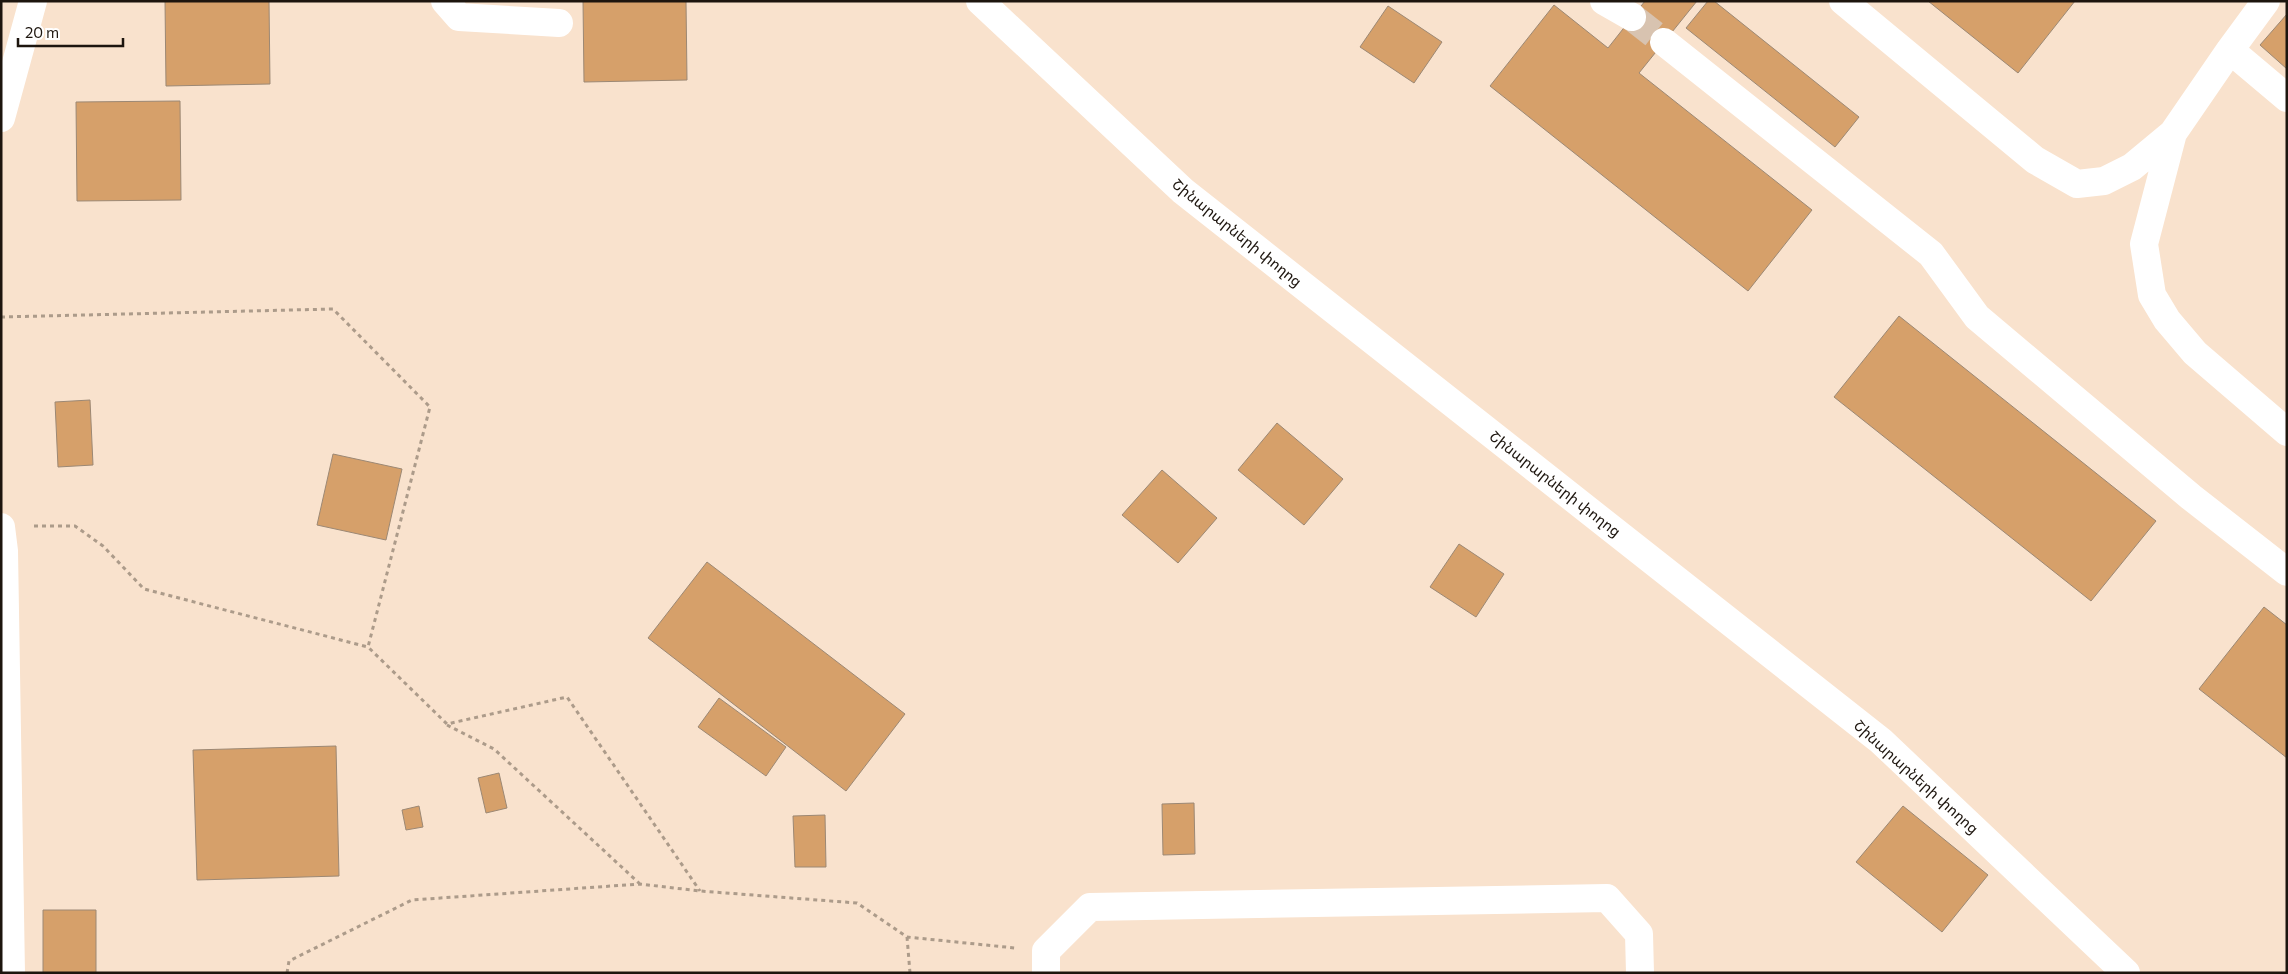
<svg xmlns="http://www.w3.org/2000/svg" width="2288" height="974" viewBox="0 0 2288 974" font-family="Commissioner,'Noto Sans Armenian',sans-serif">
  <style>
    .building { fill: #d6a06a; stroke: #9c8874 }
    .lines { fill: none; stroke-linecap: round; stroke-linejoin: round }
    .minor-tunnel { stroke: #d8c3b0; stroke-width: 28; stroke-dasharray: 28 14; stroke-linecap: butt }
    .path { stroke: #ac9b8a; stroke-width: 3; stroke-dasharray: 4 4; stroke-linecap: butt }
    .minor { stroke: #fff; stroke-width: 28 }
    .labels { text-anchor: middle; stroke-width: 4; stroke-linejoin: round; paint-order: stroke }
    .street-label { font-size: 15px; fill: #1d150e; stroke: #fff }
  </style>
  <rect width="100%" height="100%" fill="#f9e2cd"/>
  <!-- building -->
  <path class="building" d="M 165,1 L 269,1 L 270,84 L 166,86 Z
    M 583,1 L 686,1 L 687,80 L 584,82 Z
    M 1645,1 L 1697,1 L 1639,73 L 1812,210 L 1748,291 L 1490,86 L 1554,5 L 1608,48 Z
    M 1708,1 L 1714,1 L 1859,117 L 1835,147 L 1686,28 Z
    M 1928,1 L 2075,1 L 2018,73 Z
    M 1388,6 L 1442,42 L 1414,83 L 1360,47 Z
    M 2287,14 L 2287,69 L 2260,45 Z
    M 180,101 L 181,200 L 77,201 L 76,102 Z
    M 1899,316 L 2156,521 L 2091,601 L 1834,397 Z
    M 90,400 L 93,465 L 58,467 L 55,402 Z
    M 1277,423 L 1343,479 L 1304,525 L 1238,470 Z
    M 333,454 L 402,469 L 386,540 L 317,525 Z
    M 1162,470 L 1217,518 L 1178,563 L 1122,515 Z
    M 1459,544 L 1504,574 L 1476,617 L 1430,587 Z
    M 707,562 L 905,714 L 846,791 L 648,638 Z
    M 2264,607 L 2287,625 L 2287,758 L 2199,689 Z
    M 719,698 L 786,747 L 766,776 L 698,727 Z
    M 336,746 L 339,876 L 197,880 L 193,750 Z
    M 499,773 L 507,808 L 486,813 L 478,778 Z
    M 1194,803 L 1195,854 L 1163,855 L 1162,804 Z
    M 419,806 L 423,827 L 406,830 L 402,810 Z
    M 1903,806 L 1988,875 L 1942,932 L 1856,862 Z
    M 825,815 L 826,867 L 795,867 L 793,816 Z
    M 43,910 L 96,910 L 96,973 L 43,973 Z"/>
  <g class="lines">
    <!-- minor-tunnel -->
    <path class="minor-tunnel" d="M 1632,17 L 1664,42"/>
    <!-- path -->
    <path class="path" d="M 1,317 L 333,309 L 430,407 L 368,647 L 447,724 L 567,697 L 700,891
      M 34,526 L 75,526 L 103,546 L 144,589 L 368,647
      M 447,725 L 494,749 L 640,884
      M 907,937 L 910,973
      M 287,973 L 289,961 L 412,900 L 640,884 L 700,891 L 857,903 L 907,937 L 1015,948"/>
    <!-- minor -->
    <path class="minor" d="M 445,1 L 459,17 L 559,23
      M 980,1 L 1183,191 L 1881,741 L 2126,973
      M 1604,1 L 1632,17
      M 1843,1 L 2035,160 L 2077,184 L 2104,181 L 2132,167 L 2173,133 L 2230,50 L 2266,1
      M 1664,42 L 1931,254 L 1977,317 L 2191,497 L 2287,572
      M 2230,50 L 2287,98
      M 1,118 L 33,1
      M 2173,133 L 2144,244 L 2152,295 L 2167,320 L 2195,353 L 2287,432
      M 1,527 L 4,551 L 11,973
      M 1046,973 L 1046,951 L 1090,907 L 1607,898 L 1639,934 L 1640,973"/>
  </g>
  <g class="labels">
    <!-- street labels -->
    <g class="street-label">
      <text transform="translate(1237 233) rotate(39)" y="5">Շինարարների փողոց</text>
      <text transform="translate(1555 484) rotate(38)" y="5">Շինարարների փողոց</text>
      <text transform="translate(1916 777) rotate(42)" y="5">Շինարարների փողոց</text>
    </g>
  </g>
  <!-- border -->
  <rect width="2288" height="974" fill="none" stroke="#1d150e" stroke-width="5"/>
  <!-- scale -->
  <path d="M18 38v8h105v-8" fill="none" stroke="#1d150e" stroke-width="2.5"/>
  <text x="25" y="38" font-size="15" fill="#1d150e" stroke="#ffffff" stroke-width="4" paint-order="stroke">20 m</text>
</svg>
